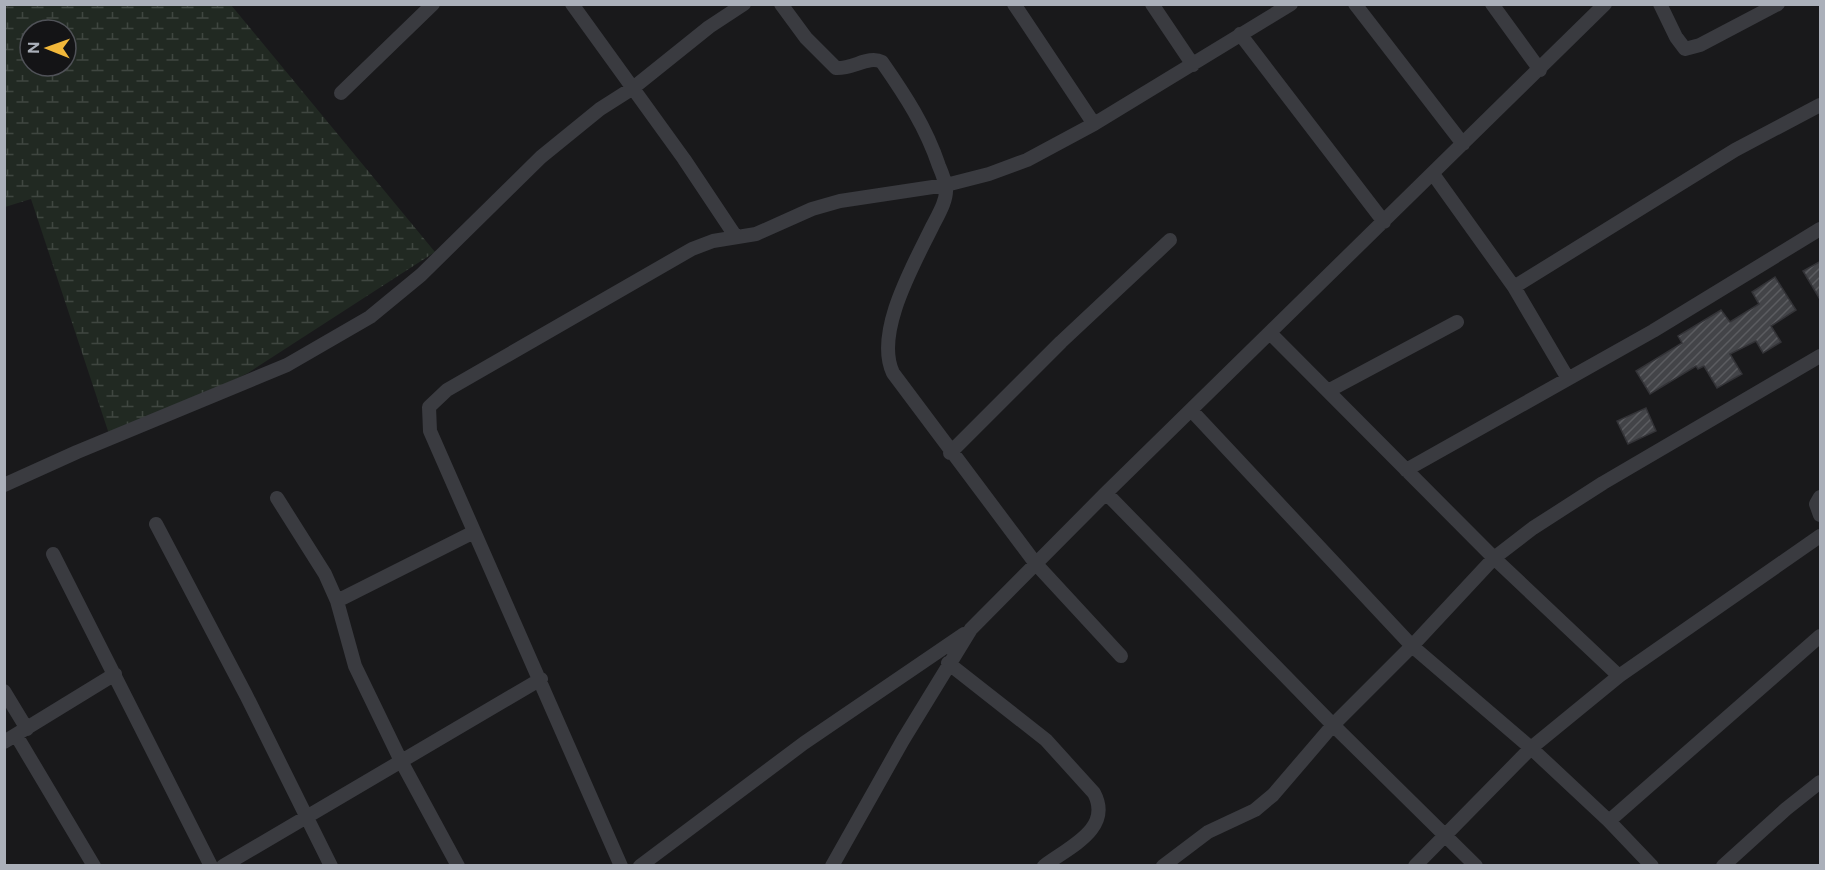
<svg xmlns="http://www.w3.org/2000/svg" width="1825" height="870" viewBox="0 0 1825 870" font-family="Figtree,sans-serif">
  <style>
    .wetland { fill: url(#wetland-marsh); fill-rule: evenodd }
    .building { fill: url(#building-hatch); stroke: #333337; stroke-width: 1.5 }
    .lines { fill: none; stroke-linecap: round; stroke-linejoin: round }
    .minor { stroke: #3a3b40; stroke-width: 14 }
  </style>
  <defs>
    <pattern id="wetland-marsh" width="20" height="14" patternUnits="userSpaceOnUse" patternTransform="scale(1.5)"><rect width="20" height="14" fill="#212922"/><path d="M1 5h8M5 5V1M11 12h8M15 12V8" fill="none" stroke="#3f4640"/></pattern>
    <pattern id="building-hatch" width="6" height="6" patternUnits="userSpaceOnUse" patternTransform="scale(1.5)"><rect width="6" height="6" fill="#434448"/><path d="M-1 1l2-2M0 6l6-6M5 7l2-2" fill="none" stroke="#5b5c60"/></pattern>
  </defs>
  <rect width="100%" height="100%" fill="#19191b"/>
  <!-- wetland -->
  <path class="wetland" d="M 4,5 L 231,5 L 435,252 L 248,373 L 111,440 L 31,199 L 5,207 ZM 30,30 L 66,30 L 66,66 L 30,66 Z"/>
  <!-- building -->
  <path class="building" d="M 1821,261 L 1821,301 L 1803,271 Z
    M 1775,277 L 1796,310 L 1771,326 L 1781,342 L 1763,353 L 1756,341 L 1730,354 L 1742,374 L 1717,388 L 1704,366 L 1698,369 L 1696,366 L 1650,394 L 1636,371 L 1682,343 L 1678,336 L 1721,310 L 1730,322 L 1759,304 L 1752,292 Z
    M 1646,408 L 1656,431 L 1628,444 L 1617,421 Z"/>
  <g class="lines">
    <!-- minor -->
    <path class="minor" d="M 572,4 L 684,159 L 736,237
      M 781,4 L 806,38 L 836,68 C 853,69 869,55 882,62 C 905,95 926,127 939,166 C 942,173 945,181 946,188 C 947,201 938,215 932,227 C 914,264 874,333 893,373 L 1036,564 L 1121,656
      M 1014,4 L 1094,124
      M 1152,4 L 1193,65
      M 1355,4 L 1463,144
      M 1492,4 L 1540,70
      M 1660,4 L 1676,37 L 1685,49 L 1700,45 L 1778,4
      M 1240,34 L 1384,222
      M 341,93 L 433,4
      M 1433,174 L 1514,287 L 1567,377
      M 1514,287 L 1735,150 L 1820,105
      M 1270,333 L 1494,558 L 1619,676
      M 1328,391 L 1457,322
      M 1191,410 L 1412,646 L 1531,748 L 1609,821 L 1652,866
      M 950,453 L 1061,342 L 1170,240
      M 1406,470 L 1653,331 L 1820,229
      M 4,485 L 77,452 L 287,365 L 370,317 L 421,275 L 541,157 L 600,109 L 633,88 L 709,27 L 744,4
      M 1106,493 L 1333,725 L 1476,866
      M 1820,497 L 1816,504 L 1820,515
      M 277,498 L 325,574 L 337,601 L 355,666 L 401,761 L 458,866
      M 156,524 L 246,695 L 331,866
      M 53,554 L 211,866
      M 337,601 L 474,532
      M 948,663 L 1046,740 L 1094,793 C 1113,829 1069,847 1044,866
      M 4,691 L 27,729
      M 16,735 L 94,866
      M 4,742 L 115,674
      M 1609,821 L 1820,636
      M 223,866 L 541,679
      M 621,866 L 430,431 L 429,407 L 447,390 L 692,249 L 713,241 L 756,234 L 812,209 L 840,201 L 946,185 L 989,174 L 1027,160 L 1094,124 L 1291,4
      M 640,866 L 804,743 L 964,634
      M 832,866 L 903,740 L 971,629 L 1106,493 L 1605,4
      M 1163,866 L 1208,832 L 1255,810 L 1273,795 L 1333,725 L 1412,646 L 1494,558 L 1533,528 L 1603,483 L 1820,356
      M 1415,866 L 1531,748 L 1619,676 L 1820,536
      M 1723,866 L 1786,809 L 1820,782"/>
  </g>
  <!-- border -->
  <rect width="1825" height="870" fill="none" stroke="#abb0ba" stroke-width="12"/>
  <!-- north arrow -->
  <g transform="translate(48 48) rotate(271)"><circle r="28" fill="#141416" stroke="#505258" stroke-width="1.5"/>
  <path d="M0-4.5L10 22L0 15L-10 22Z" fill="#f2b83a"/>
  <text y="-9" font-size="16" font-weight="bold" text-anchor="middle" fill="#abb0ba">N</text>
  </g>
</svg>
